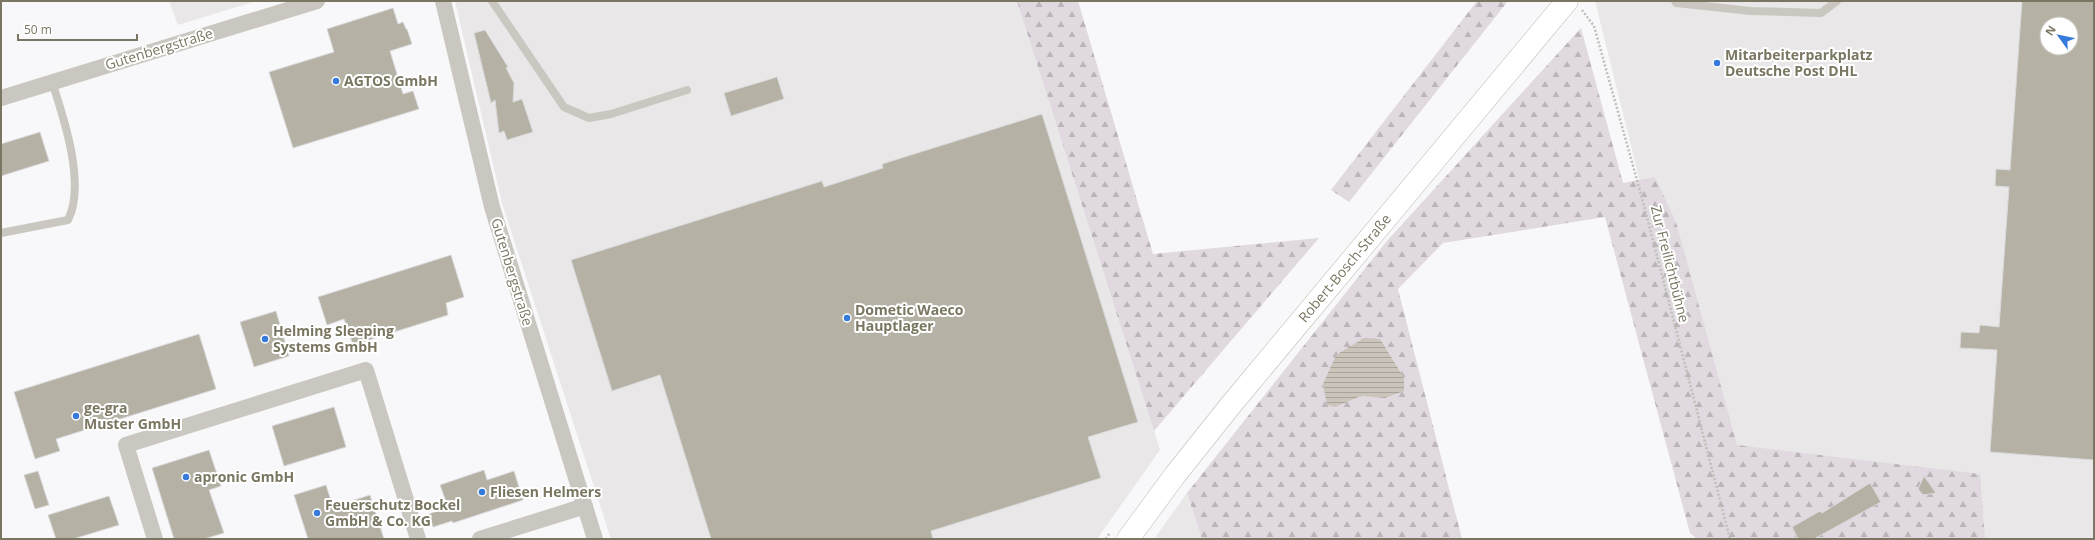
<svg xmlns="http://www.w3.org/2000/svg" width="2095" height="540" viewBox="0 0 2095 540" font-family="'Open Sans',sans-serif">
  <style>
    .built { fill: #e9e7e7; fill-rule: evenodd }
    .forest { fill: url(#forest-firs); fill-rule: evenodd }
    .water { fill: url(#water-rules) }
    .building { fill: #b5b1a5; stroke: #dad9db; fill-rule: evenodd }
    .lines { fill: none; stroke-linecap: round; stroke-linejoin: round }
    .secondary-casing { stroke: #bdbbb3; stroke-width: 23 }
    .path { stroke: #bfbeb9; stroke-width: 2.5; stroke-dasharray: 2 2; stroke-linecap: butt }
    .lane { stroke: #c9c7c0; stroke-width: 8 }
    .street { stroke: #c9c7c0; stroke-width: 16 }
    .secondary { stroke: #fff; stroke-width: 22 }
    .poi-dot { fill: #367bdb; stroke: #fff; stroke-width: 1.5 }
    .labels { text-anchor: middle; stroke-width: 4; stroke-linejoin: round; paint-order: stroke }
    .street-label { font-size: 14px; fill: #7b7661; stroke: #fff }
    .poi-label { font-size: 14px; font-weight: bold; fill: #7b7661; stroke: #fff; text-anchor: start }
  </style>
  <defs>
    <pattern id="forest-firs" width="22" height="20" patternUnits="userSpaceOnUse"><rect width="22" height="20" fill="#e0d9e0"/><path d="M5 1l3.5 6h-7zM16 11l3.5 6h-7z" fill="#bbb5b9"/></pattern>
    <pattern id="water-rules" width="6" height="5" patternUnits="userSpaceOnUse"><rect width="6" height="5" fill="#cac4bb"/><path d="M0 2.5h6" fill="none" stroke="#a9a49b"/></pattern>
  </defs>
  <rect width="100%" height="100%" fill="#f8f7f9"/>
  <!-- built -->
  <path class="built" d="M 169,1 L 256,1 L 178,25 Z
    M 455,1 L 1017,1 L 1160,450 L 1097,539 L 611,539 L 502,203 Z
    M 1595,1 L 2094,1 L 2094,539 L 1732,539 L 1691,387 ZM 2047,24 L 2071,24 L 2071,48 L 2047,48 Z
    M 1187,493 L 1202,539 L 1154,539 Z"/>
  <!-- forest -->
  <path class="forest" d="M 1017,1 L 1078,1 L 1153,254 L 1319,238 L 1154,431 Z
    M 1477,1 L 1508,1 L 1349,202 L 1331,190 Z
    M 1581,28 L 1623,183 L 1655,177 L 1676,222 L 1737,445 L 1980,474 L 1985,539 L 1697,539 L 1690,533 L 1605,217 L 1443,243 L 1398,289 L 1462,539 L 1202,539 L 1187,493 L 1386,242 ZM 1323,384 L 1385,398 L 1361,396 L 1344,403 Z"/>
  <!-- water -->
  <path class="water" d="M 1364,338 L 1380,339 L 1404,378 L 1404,391 L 1385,398 L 1361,396 L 1335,407 L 1327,405 L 1323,384 L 1336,355 Z"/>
  <!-- building -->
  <path class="building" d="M 2022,1 L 2094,1 L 2094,460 L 1990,452 L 1997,350 L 1960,348 L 1961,332 L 1979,333 L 1980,325 L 1999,327 L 2009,187 L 1995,186 L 1996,169 L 2010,170 ZM 2047,24 L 2071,24 L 2071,48 L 2047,48 Z
    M 393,8 L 398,24 L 403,22 L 406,29 L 407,29 L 412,44 L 390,51 L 403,94 L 413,91 L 419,109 L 293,148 L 269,72 L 334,52 L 327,29 Z
    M 485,30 L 508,67 L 506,68 L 514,83 L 513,102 L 522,99 L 533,132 L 507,140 L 504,131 L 499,133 L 495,100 L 491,103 L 474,33 Z
    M 777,77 L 784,99 L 731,116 L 724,93 Z
    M 1042,114 L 1138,422 L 1088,437 L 1101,478 L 931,531 L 933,539 L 711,539 L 660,375 L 612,391 L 571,260 L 822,181 L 824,187 L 883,168 L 882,164 Z
    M 40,132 L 49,161 L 1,176 L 1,144 Z
    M 451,255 L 464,297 L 446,303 L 448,315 L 353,345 L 344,319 L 327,325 L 318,297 Z
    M 276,311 L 289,356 L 254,367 L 240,322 Z
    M 199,334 L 216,389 L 56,439 L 60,451 L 35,459 L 14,392 Z
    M 334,407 L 346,447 L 284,466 L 272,426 Z
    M 209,450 L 221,486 L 209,490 L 224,533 L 204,539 L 174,539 L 152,468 Z
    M 484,470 L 487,480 L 514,471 L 523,500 L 453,523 L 452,521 L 433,527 L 429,514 L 448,507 L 440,485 Z
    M 38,471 L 49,505 L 35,509 L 24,475 Z
    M 1924,476 L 1936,493 L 1923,495 L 1918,489 Z
    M 1870,483 L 1881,502 L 1814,539 L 1798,539 L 1792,527 L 1820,511 L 1822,513 Z
    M 326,485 L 333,507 L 370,495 L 384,539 L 308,539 L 294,495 Z
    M 109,496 L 119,525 L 73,539 L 56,539 L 48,515 Z"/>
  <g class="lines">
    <defs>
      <g id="secondary">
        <path id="s1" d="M 1128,539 L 1175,475 L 1230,406 L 1567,1"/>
      </g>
    </defs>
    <!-- secondary casing -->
    <use href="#secondary" class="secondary-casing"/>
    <!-- path -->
    <path class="path" d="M 1582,10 L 1594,26 L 1642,198 L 1730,539
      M 1106,539 L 1109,534"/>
    <!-- lane -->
    <path class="lane" d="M 492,1 L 564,107 L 589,118 L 611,114 L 687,90
      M 1675,1 L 1676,3 L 1751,11 L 1821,13 L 1837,1
      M 1,233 L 68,220 C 86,185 64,118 52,82"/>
    <!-- street -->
    <path class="street" d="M 443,1 L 492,207 L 595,539
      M 1,98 L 317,1
      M 155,539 L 126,445 L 366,370 L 418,539
      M 480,539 L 585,506"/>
    <!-- secondary -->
    <use href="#secondary" class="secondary"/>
  </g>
  <!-- markers -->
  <g class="poi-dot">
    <circle cx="1717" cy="63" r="4"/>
    <circle cx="336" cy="81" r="4"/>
    <circle cx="847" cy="318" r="4"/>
    <circle cx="265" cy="339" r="4"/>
    <circle cx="76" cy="416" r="4"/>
    <circle cx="186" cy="477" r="4"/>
    <circle cx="482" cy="492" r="4"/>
    <circle cx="317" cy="513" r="4"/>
  </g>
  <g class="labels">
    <!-- street labels -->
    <g class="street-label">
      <text transform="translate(159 49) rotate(-17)" y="5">Gutenbergstraße</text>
      <text transform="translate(1670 264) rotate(76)" y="5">Zur Freilichtbühne</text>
      <text dy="5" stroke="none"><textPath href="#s1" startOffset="347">Robert-Bosch-Straße</textPath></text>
      <text transform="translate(512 272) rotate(73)" y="5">Gutenbergstraße</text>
    </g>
    <!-- poi labels -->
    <g class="poi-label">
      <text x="1725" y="60">Mitarbeiterparkplatz<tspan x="1725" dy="16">Deutsche Post DHL</tspan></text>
      <text x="344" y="86">AGTOS GmbH</text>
      <text x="855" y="315">Dometic Waeco<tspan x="855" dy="16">Hauptlager</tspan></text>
      <text x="273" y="336">Helming Sleeping<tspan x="273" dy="16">Systems GmbH</tspan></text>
      <text x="84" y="413">ge-gra<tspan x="84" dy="16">Muster GmbH</tspan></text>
      <text x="194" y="482">apronic GmbH</text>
      <text x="490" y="497">Fliesen Helmers</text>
      <text x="325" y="510">Feuerschutz Bockel<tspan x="325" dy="16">GmbH &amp; Co. KG</tspan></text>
    </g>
  </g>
  <!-- border -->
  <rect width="2095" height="540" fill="none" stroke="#7b7661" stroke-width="4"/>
  <!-- north arrow -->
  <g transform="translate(2059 36) rotate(303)"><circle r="19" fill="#ffffff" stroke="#cac8c0"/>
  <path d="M0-3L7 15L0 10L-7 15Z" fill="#367bdb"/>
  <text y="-6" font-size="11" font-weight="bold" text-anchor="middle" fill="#7b7661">N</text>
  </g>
  <!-- scale -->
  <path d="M18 34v6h119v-6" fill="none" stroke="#7b7661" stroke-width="2"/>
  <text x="24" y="34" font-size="12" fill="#7b7661" stroke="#ffffff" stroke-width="3" paint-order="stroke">50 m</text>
</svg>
